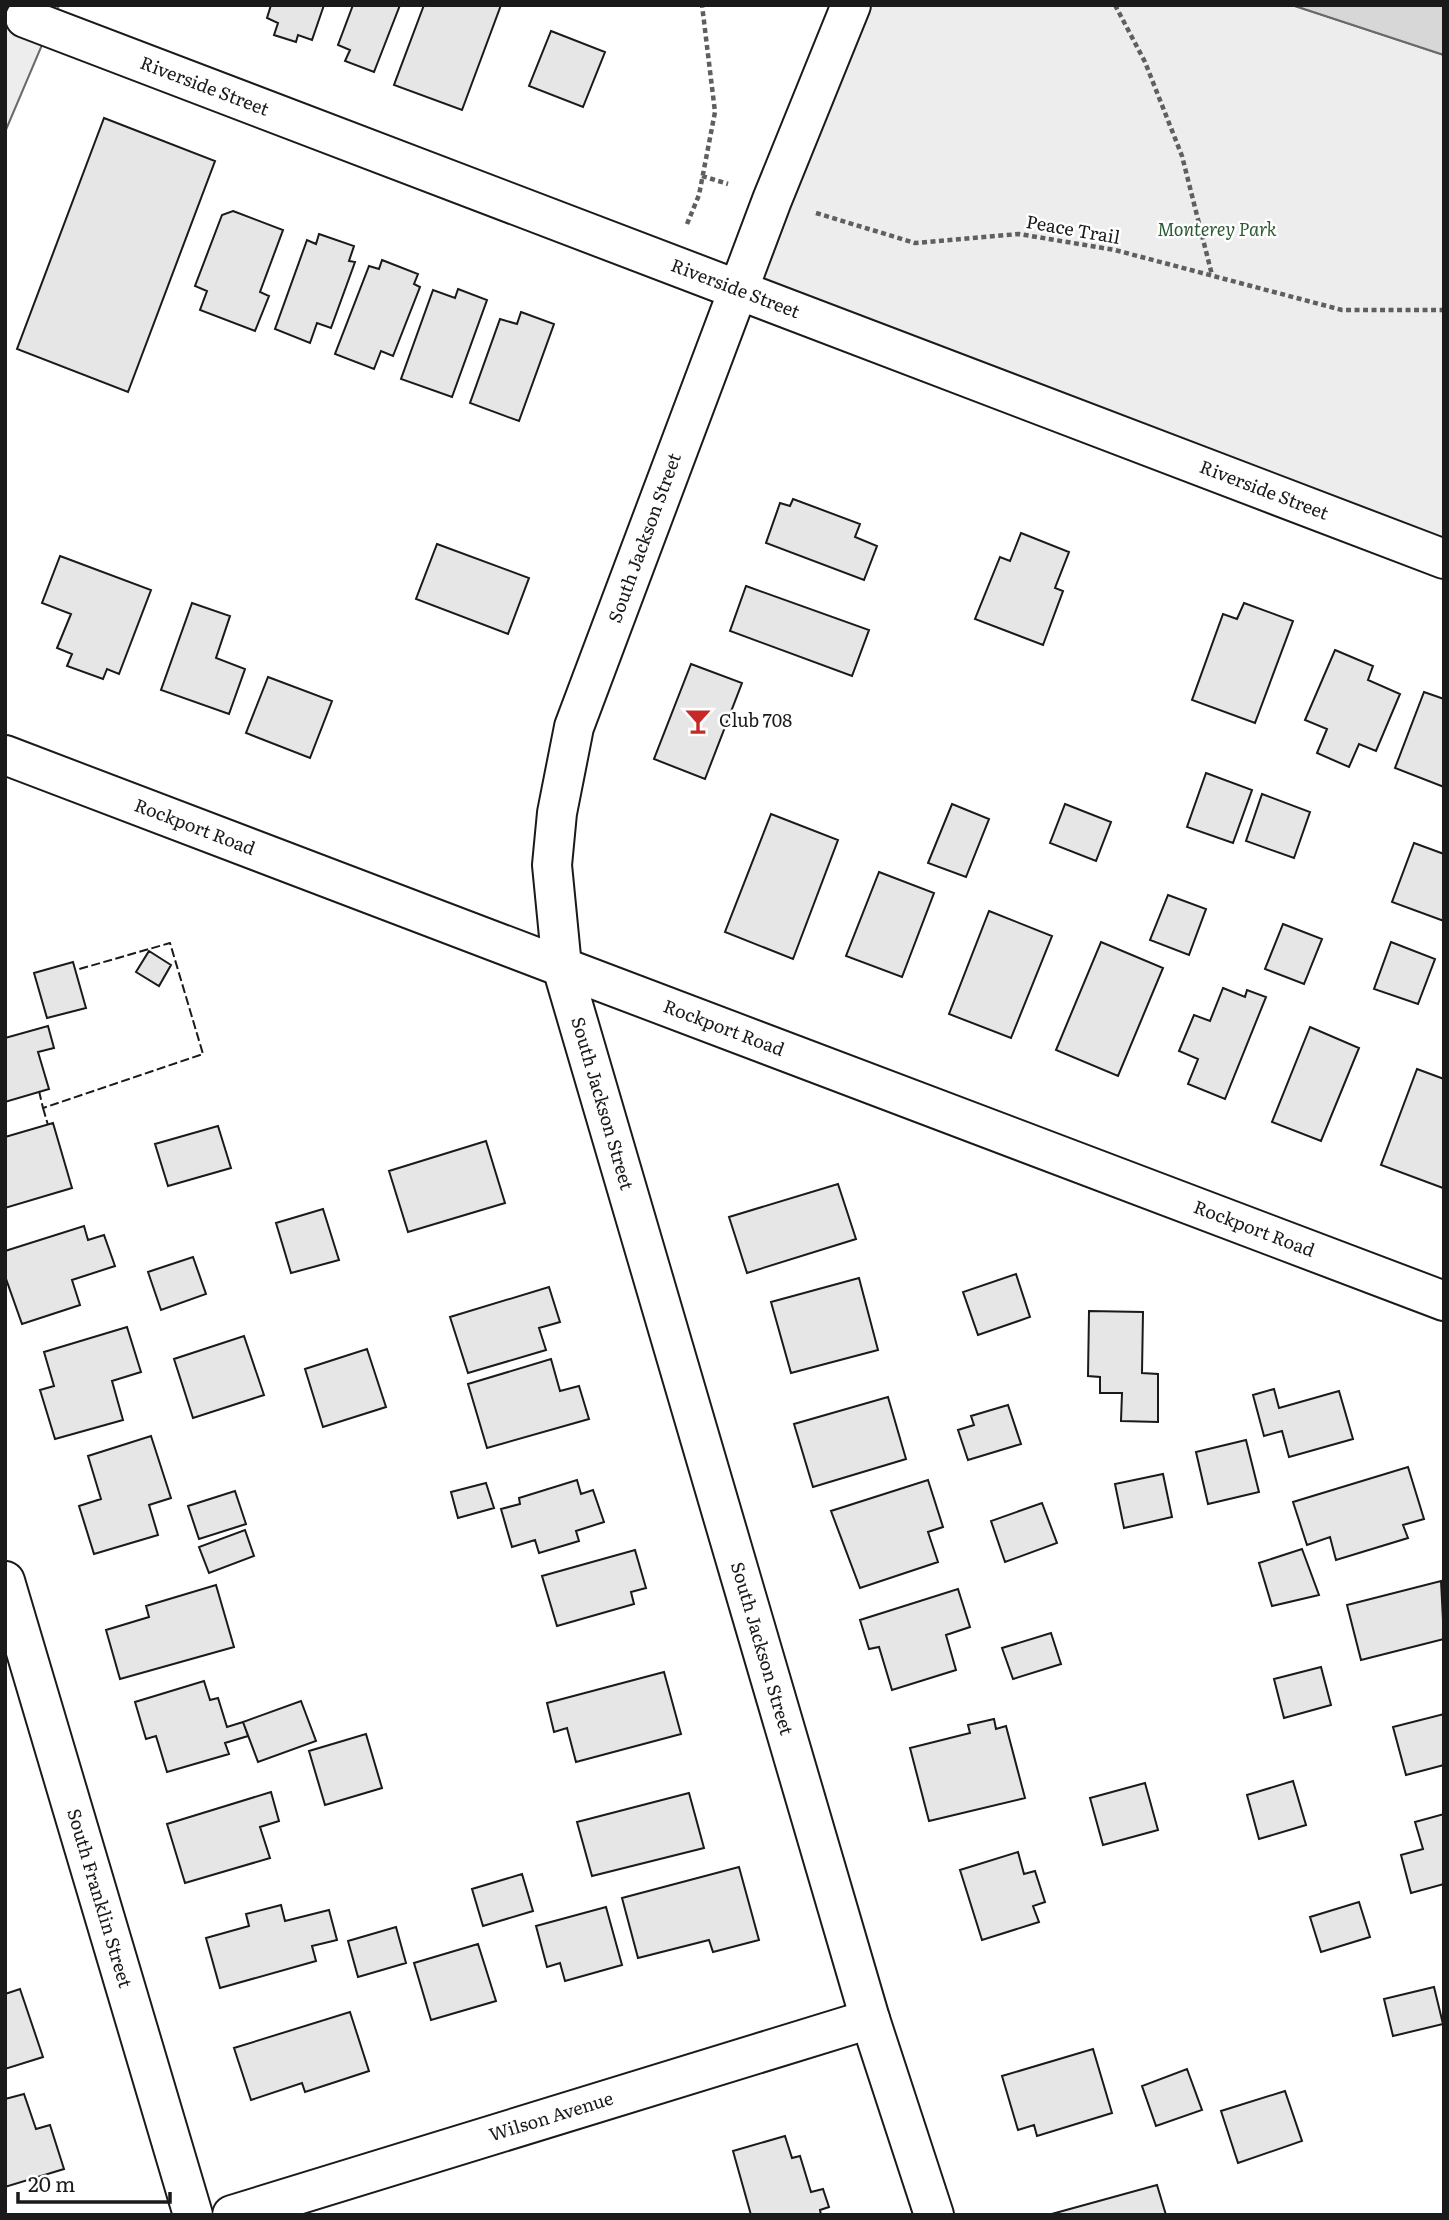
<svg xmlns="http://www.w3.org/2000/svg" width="1449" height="2220" viewBox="0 0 1449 2220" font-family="Literata,serif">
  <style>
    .green { fill: #ededed; stroke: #6a6a6a; stroke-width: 2 }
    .water { fill: #d7d7d7; stroke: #6a6a6a; stroke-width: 2 }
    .building { fill: #e6e6e6; stroke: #1a1a1a; stroke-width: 2 }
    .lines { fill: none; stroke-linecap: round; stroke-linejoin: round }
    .minor-casing { stroke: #1a1a1a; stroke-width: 42 }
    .tertiary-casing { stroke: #1a1a1a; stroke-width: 42 }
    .path { stroke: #5f5f5f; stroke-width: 4.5; stroke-dasharray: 5 3.5; stroke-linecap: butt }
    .minor { stroke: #fff; stroke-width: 38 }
    .tertiary { stroke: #fff; stroke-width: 38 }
    .fence { stroke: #1a1a1a; stroke-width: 2; stroke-dasharray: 9 3.5; stroke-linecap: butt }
    .labels { text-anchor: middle; stroke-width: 5; stroke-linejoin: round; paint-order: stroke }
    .street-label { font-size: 18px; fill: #1a1a1a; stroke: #fff }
    .park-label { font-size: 18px; font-style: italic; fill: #2b5a34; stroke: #fff }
    .poi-label { font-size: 18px; fill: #1a1a1a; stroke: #fff; text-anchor: start }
  </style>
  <rect width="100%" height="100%" fill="#fff"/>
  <!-- green -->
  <path class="green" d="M 5,5 L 59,5 L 5,132 Z
    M 851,5 L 1292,5 L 1444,55 L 1444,559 L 738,289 Z"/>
  <!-- water -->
  <path class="water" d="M 1292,5 L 1444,5 L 1444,55 Z"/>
  <!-- building -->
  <path class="building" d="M 271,5 L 324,5 L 312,40 L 298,35 L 296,42 L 274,35 L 278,23 L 267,18 Z
    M 353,5 L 400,5 L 374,72 L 345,61 L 350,50 L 338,45 Z
    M 424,5 L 501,5 L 462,110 L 394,85 Z
    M 551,31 L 605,52 L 583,107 L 529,86 Z
    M 104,118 L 215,161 L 128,392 L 17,349 Z
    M 233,211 L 283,230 L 260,292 L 269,296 L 255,331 L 200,310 L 207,291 L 195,286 L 222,215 Z
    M 319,234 L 354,246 L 349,261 L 355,262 L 331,328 L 317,323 L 310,343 L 275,329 L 307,240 L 316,244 Z
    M 382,260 L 418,274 L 414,284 L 420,287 L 393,356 L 381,351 L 374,369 L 335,354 L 369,266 L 379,269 Z
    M 458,289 L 487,300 L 452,397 L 401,379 L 433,290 L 455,298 Z
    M 521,312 L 554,324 L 519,421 L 470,403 L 500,319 L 517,324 Z
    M 793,499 L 860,524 L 855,537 L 877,546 L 864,580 L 766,543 L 780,503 L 790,506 Z
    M 1021,533 L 1069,552 L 1055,588 L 1063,591 L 1043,645 L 975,619 L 1000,557 L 1010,561 Z
    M 437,544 L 529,578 L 508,634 L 416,599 Z
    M 60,556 L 151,590 L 119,674 L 107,669 L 103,679 L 67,666 L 72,654 L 57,648 L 71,614 L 42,603 Z
    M 746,586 L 869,630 L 852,676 L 730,631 Z
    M 192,603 L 230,616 L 216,658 L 245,669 L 229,714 L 161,690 Z
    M 1244,603 L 1293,621 L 1255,723 L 1192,700 L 1223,614 L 1237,619 Z
    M 1335,650 L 1373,666 L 1368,680 L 1400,694 L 1376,751 L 1359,744 L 1349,767 L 1317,753 L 1327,729 L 1305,720 Z
    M 691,664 L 742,683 L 705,779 L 654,759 Z
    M 268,677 L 332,701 L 310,758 L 246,733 Z
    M 1424,692 L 1444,699 L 1444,787 L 1395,768 Z
    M 1206,773 L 1252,790 L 1233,843 L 1187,827 Z
    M 1262,794 L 1310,812 L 1294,858 L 1246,841 Z
    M 952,804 L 989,819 L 966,877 L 928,863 Z
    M 1065,804 L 1111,822 L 1096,861 L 1050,843 Z
    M 771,814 L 838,840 L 793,959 L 725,932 Z
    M 1414,843 L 1444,854 L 1444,921 L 1392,902 Z
    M 879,872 L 934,893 L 902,977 L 846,956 Z
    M 1168,895 L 1206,909 L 1189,955 L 1150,940 Z
    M 989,911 L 1052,936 L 1011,1038 L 949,1014 Z
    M 1283,924 L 1322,939 L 1304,984 L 1265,969 Z
    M 1101,942 L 1163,968 L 1118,1076 L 1056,1050 Z
    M 1391,942 L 1435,959 L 1418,1004 L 1374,989 Z
    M 149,951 L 171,965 L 159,986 L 136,972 Z
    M 73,962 L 86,1008 L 47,1018 L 34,973 Z
    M 1223,988 L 1245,997 L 1247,990 L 1266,997 L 1225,1099 L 1188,1084 L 1198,1059 L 1179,1051 L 1194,1015 L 1210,1021 Z
    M 48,1026 L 54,1048 L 38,1052 L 49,1089 L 5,1102 L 5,1038 Z
    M 1310,1027 L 1359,1048 L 1321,1141 L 1272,1122 Z
    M 1417,1069 L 1444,1079 L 1443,1188 L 1381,1165 Z
    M 53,1123 L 72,1188 L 5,1208 L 5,1137 Z
    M 218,1126 L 231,1168 L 168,1186 L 155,1144 Z
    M 486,1141 L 505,1203 L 408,1232 L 389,1171 Z
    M 838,1184 L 856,1239 L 747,1273 L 729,1217 Z
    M 323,1209 L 339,1260 L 291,1273 L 276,1223 Z
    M 84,1226 L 88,1240 L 104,1235 L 115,1266 L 72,1280 L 80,1305 L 22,1324 L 5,1276 L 5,1251 Z
    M 193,1257 L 206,1294 L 161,1310 L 148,1272 Z
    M 1016,1274 L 1030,1317 L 978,1335 L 963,1292 Z
    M 859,1278 L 878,1350 L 791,1373 L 771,1302 Z
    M 549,1287 L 560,1322 L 539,1328 L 546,1350 L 468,1373 L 450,1317 Z
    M 1089,1311 L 1143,1312 L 1142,1373 L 1158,1374 L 1158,1422 L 1121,1421 L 1122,1393 L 1100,1393 L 1100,1377 L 1088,1376 Z
    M 127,1327 L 141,1372 L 112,1381 L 123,1420 L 55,1439 L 40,1390 L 54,1386 L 44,1352 Z
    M 244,1336 L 264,1395 L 193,1418 L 174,1359 Z
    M 367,1349 L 386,1407 L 323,1427 L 305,1369 Z
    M 551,1359 L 560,1391 L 579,1386 L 589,1419 L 487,1448 L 468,1384 Z
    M 1274,1389 L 1279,1408 L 1339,1391 L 1353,1439 L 1289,1457 L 1282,1431 L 1264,1436 L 1253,1395 Z
    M 888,1397 L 906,1459 L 813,1487 L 794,1424 Z
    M 1008,1405 L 1021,1444 L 968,1460 L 958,1430 L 974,1425 L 971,1416 Z
    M 151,1436 L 171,1498 L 149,1505 L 158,1535 L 94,1554 L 79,1506 L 101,1499 L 88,1456 Z
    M 1246,1440 L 1259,1492 L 1208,1504 L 1196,1452 Z
    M 1408,1467 L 1424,1519 L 1403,1525 L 1408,1538 L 1336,1560 L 1330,1537 L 1307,1545 L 1293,1502 Z
    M 1163,1474 L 1172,1517 L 1124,1528 L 1115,1484 Z
    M 577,1480 L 581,1494 L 593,1490 L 604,1522 L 576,1531 L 579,1541 L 539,1553 L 535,1540 L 512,1547 L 501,1509 L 520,1504 L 519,1498 Z
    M 928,1480 L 943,1527 L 928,1532 L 938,1562 L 860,1588 L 831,1511 Z
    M 486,1483 L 494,1508 L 458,1518 L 451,1492 Z
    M 235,1491 L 246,1524 L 199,1539 L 188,1506 Z
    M 1042,1503 L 1057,1543 L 1005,1562 L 991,1521 Z
    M 245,1530 L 254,1556 L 209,1573 L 199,1547 Z
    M 1302,1549 L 1319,1595 L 1272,1606 L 1259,1563 Z
    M 635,1550 L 646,1588 L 631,1592 L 634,1604 L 557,1626 L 542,1576 Z
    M 1441,1581 L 1444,1639 L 1361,1660 L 1347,1605 Z
    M 216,1585 L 234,1647 L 120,1679 L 106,1630 L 149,1617 L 146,1606 Z
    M 958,1589 L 970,1627 L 946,1635 L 956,1670 L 892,1690 L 879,1647 L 869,1649 L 860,1620 Z
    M 1051,1633 L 1061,1664 L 1013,1679 L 1002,1648 Z
    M 1321,1667 L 1331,1705 L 1284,1718 L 1274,1679 Z
    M 664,1672 L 681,1734 L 576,1762 L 567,1728 L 554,1732 L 547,1703 Z
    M 204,1681 L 210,1700 L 218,1698 L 227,1727 L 243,1722 L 248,1736 L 225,1743 L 229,1754 L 167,1772 L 156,1736 L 146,1739 L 135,1702 Z
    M 301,1701 L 316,1741 L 258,1762 L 243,1722 Z
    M 1444,1714 L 1444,1765 L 1406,1775 L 1393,1727 Z
    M 994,1719 L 996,1729 L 1006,1726 L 1025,1798 L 929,1821 L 910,1748 L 970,1733 L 968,1725 Z
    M 366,1734 L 382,1788 L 325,1805 L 309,1751 Z
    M 1293,1781 L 1306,1825 L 1259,1839 L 1247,1795 Z
    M 1145,1783 L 1158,1830 L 1103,1845 L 1090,1798 Z
    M 271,1792 L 279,1821 L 260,1827 L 270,1858 L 185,1883 L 167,1824 Z
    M 689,1793 L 704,1848 L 592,1876 L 577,1822 Z
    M 1444,1814 L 1444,1884 L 1411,1893 L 1401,1855 L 1423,1849 L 1415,1822 Z
    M 1018,1852 L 1024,1874 L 1035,1871 L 1045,1902 L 1033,1906 L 1039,1922 L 982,1940 L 960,1870 Z
    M 739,1867 L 759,1940 L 713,1952 L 709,1940 L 638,1958 L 622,1898 Z
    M 522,1874 L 533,1911 L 483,1926 L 472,1889 Z
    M 1359,1902 L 1370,1937 L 1321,1952 L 1310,1917 Z
    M 281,1905 L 285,1921 L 329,1910 L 337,1940 L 312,1946 L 316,1961 L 220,1988 L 206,1938 L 249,1926 L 246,1914 Z
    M 606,1907 L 622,1965 L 565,1981 L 560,1963 L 547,1967 L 536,1926 Z
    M 396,1927 L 406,1963 L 358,1977 L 348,1941 Z
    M 478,1944 L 496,2001 L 431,2020 L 414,1963 Z
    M 1434,1987 L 1443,2024 L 1393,2036 L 1384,1999 Z
    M 20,1989 L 43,2057 L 5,2069 L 5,1994 Z
    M 350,2012 L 369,2071 L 305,2092 L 302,2083 L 251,2100 L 234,2048 Z
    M 1093,2049 L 1112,2113 L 1037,2136 L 1034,2125 L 1018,2130 L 1002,2076 Z
    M 1187,2069 L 1202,2110 L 1156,2126 L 1142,2086 Z
    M 1285,2091 L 1302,2141 L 1238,2163 L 1221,2111 Z
    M 24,2094 L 36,2129 L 50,2125 L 64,2169 L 5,2187 L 5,2099 Z
    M 785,2136 L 792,2158 L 800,2156 L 811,2192 L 823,2189 L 829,2207 L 820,2210 L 821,2215 L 751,2215 L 733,2151 Z
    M 1157,2185 L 1166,2215 L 1048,2215 Z"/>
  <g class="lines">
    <defs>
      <g id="minor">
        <path id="s1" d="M 25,18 L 1444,559"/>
        <path id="s2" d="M 5,755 L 562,967"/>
        <path id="s3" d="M 5,1581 L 193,2215"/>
        <path id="s4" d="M 232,2215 L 870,2019"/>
      </g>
      <g id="tertiary">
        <path id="s5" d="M 851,5 L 772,200 L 574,727 L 557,813 L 552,865 L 562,967 L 870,2019 L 934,2215"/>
        <path id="s6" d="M 562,967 L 1444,1301"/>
      </g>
    </defs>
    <!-- minor casing -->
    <use href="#minor" class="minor-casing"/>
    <!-- tertiary casing -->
    <use href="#tertiary" class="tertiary-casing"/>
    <!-- path -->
    <path class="path" d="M 1115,5 L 1145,62 L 1182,156 L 1212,275
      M 702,176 L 728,184
      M 816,213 L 915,243 L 1019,234 L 1115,250 L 1342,310 L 1444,310
      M 687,224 L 699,195 L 715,112 L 702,5"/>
    <!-- minor -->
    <use href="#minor" class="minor"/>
    <!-- tertiary -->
    <use href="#tertiary" class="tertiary"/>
    <!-- fence -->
    <path class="fence" d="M 39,1091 L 43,1108 L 203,1054 L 170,943 L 76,970
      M 43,1108 L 48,1125"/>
  </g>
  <!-- icons -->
  <defs>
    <symbol id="bar-bare" viewBox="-9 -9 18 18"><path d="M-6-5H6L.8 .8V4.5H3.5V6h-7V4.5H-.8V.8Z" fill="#c62828" stroke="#fff" stroke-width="2.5" paint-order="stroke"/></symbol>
  </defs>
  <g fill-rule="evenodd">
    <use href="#bar-bare" x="679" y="702" width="38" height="38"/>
  </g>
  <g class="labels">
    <!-- street labels -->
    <g class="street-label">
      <text dy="6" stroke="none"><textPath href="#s1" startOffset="192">Riverside Street</textPath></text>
      <text transform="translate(1073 230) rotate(10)" y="6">Peace Trail</text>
      <text dy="6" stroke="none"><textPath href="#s1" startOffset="760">Riverside Street</textPath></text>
      <text dy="6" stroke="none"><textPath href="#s1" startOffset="1326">Riverside Street</textPath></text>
      <text transform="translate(645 538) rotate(-70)" y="6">South Jackson Street</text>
      <text dy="6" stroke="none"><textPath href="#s2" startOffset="203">Rockport Road</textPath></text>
      <text dy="6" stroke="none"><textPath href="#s6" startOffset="173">Rockport Road</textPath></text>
      <text dy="6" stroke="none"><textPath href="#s5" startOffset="1158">South Jackson Street</textPath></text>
      <text dy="6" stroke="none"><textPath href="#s6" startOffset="740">Rockport Road</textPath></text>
      <text dy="6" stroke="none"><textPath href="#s5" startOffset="1726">South Jackson Street</textPath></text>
      <text dy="6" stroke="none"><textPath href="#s3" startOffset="331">South Franklin Street</textPath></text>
      <text dy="6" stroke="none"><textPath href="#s4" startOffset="334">Wilson Avenue</textPath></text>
    </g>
    <!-- park labels -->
    <g class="park-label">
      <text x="1217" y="236">Monterey Park</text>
    </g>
    <!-- poi labels -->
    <g class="poi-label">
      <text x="719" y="727">Club 708</text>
    </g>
  </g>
  <!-- border -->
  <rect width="1449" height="2220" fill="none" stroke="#1a1a1a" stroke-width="14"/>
  <!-- scale -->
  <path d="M18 2192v10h152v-10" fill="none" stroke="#1a1a1a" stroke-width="3.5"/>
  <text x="28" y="2192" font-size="21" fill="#1a1a1a" stroke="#ffffff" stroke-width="5" paint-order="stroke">20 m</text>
</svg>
